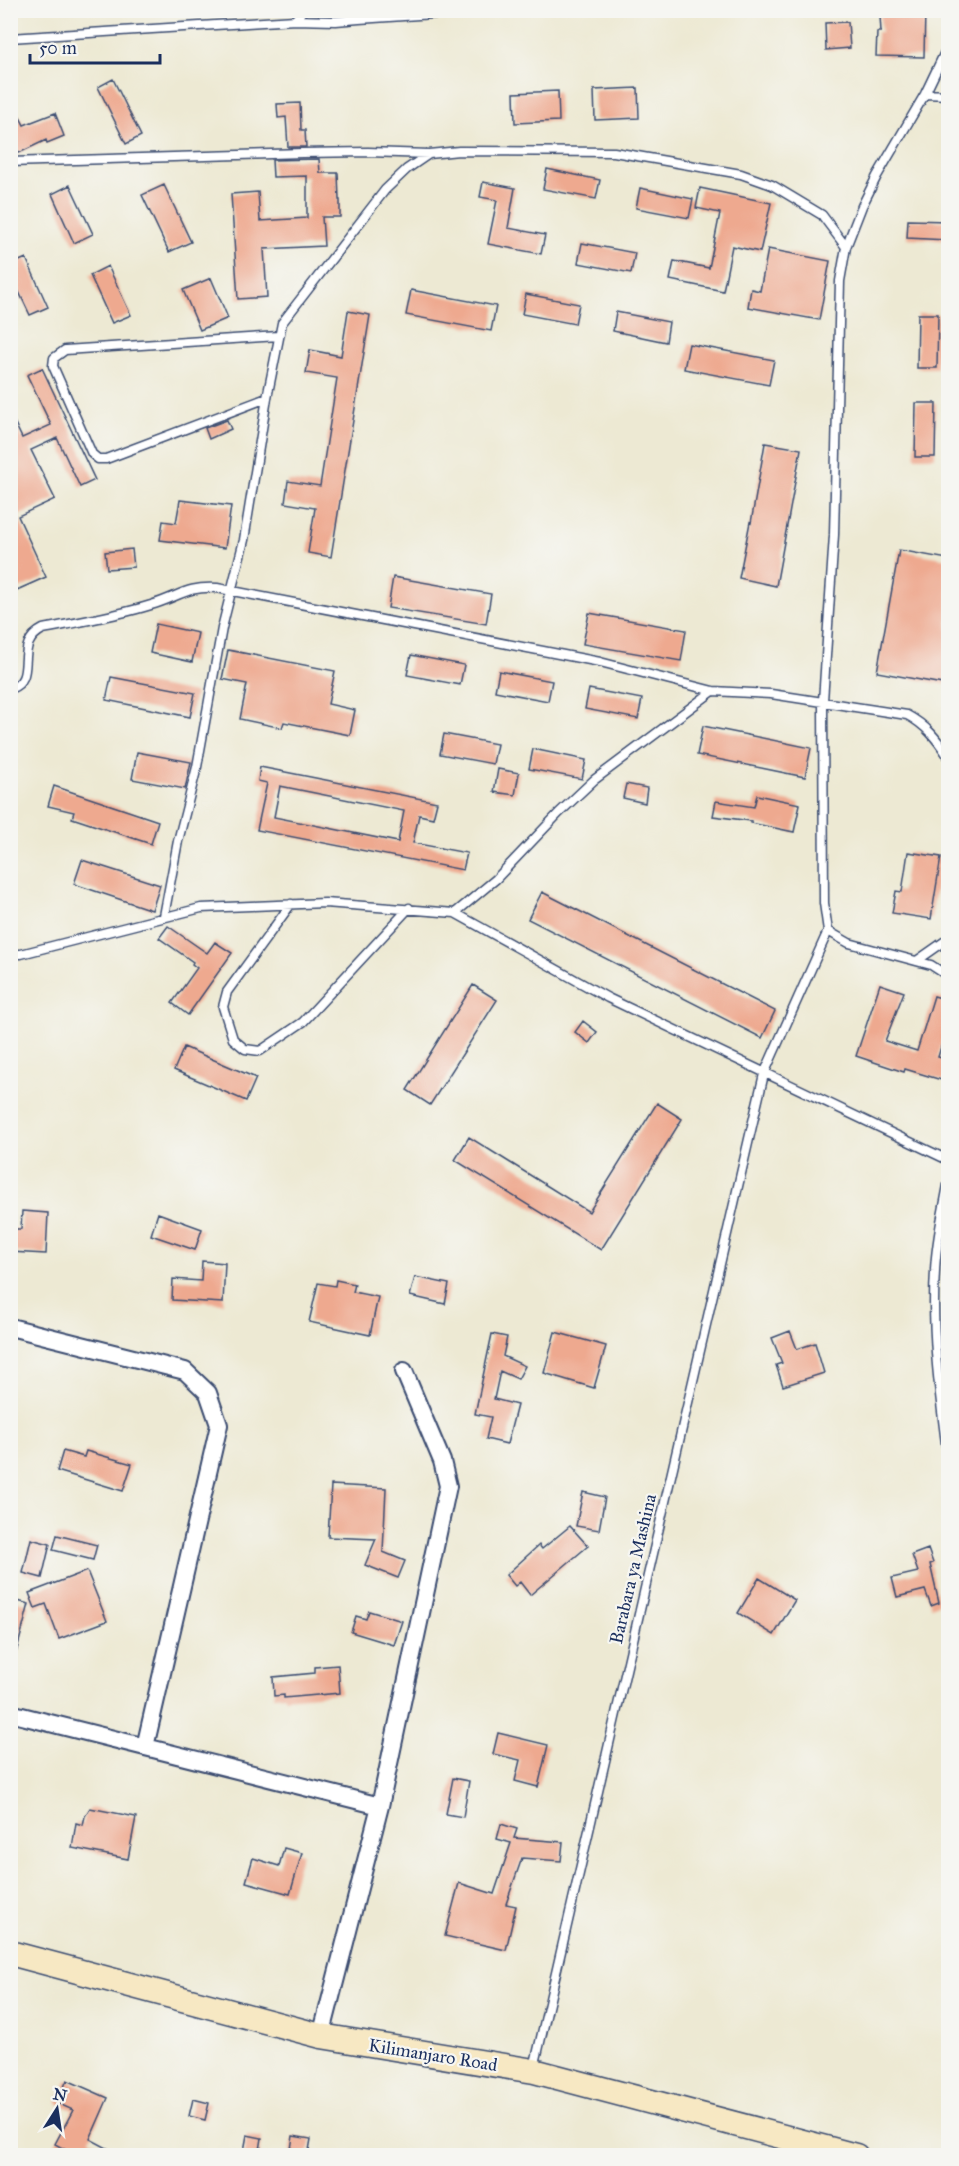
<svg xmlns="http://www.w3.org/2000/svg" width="959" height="2166" viewBox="0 0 959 2166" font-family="'IM FELL Great Primer',serif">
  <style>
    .building { fill: #eea98f; fill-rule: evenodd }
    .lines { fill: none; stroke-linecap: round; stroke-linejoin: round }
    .lane-casing { stroke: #3a4b70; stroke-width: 11 }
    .street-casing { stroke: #3a4b70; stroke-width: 20 }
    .secondary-casing { stroke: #3a4b70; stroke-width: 27 }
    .lane { stroke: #fff; stroke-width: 8 }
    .street { stroke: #fff; stroke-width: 16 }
    .secondary { stroke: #f7e8c3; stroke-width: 24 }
    .labels { text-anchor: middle; stroke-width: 4.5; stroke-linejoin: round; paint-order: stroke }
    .street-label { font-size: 18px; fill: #1b2f5e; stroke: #f6f6f2 }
  </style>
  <rect width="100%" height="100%" fill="#f6f6f2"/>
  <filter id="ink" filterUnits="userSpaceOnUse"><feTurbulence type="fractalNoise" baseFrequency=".0167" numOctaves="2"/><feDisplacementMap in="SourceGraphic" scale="12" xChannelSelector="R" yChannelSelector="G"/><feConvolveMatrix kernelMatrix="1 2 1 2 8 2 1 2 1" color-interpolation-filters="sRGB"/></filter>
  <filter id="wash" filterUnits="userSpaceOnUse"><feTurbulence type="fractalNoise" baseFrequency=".008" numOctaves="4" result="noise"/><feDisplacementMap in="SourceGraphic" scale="24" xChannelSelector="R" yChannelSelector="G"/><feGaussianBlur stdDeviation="1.35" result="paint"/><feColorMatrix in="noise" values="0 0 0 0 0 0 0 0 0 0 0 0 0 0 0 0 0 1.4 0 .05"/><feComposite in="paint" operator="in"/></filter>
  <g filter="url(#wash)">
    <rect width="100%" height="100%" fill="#ede9d3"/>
    <g id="blocks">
      <!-- building -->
      <path class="building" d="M 890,10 L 925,10 L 924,57 L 876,56 L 877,32 L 881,32 L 880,16 Z
        M 848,22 L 850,48 L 826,50 L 825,23 Z
        M 113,79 L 141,136 L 126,144 L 98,87 Z
        M 638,88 L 639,118 L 595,120 L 594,90 Z
        M 558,91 L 559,121 L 515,123 L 514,93 Z
        M 10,98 L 24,125 L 55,113 L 64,136 L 47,143 L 46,140 L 19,153 L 10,136 Z
        M 300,103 L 301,130 L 305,130 L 306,147 L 288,147 L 286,117 L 278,118 L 277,104 Z
        M 319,159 L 320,173 L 338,173 L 339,200 L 340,200 L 340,217 L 322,217 L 324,246 L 264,249 L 267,297 L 238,299 L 231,194 L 258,192 L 260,221 L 307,218 L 307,176 L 273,177 L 272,160 Z
        M 547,169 L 600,180 L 596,199 L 543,189 Z
        M 483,182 L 515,188 L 508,228 L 545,235 L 541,254 L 488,244 L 497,200 L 480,197 Z
        M 70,185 L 93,234 L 74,243 L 52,194 Z
        M 164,185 L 191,242 L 169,252 L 142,195 Z
        M 640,188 L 693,199 L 689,218 L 636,208 Z
        M 700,188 L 771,203 L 760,252 L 732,246 L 723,291 L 670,280 L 674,261 L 709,268 L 720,213 L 696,208 Z
        M 908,220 L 948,221 L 948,240 L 907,238 Z
        M 582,243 L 635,253 L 631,273 L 578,263 Z
        M 768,249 L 830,261 L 819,320 L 748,307 L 751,289 L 760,291 Z
        M 26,258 L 48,307 L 30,315 L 10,273 L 10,265 Z
        M 108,266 L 131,315 L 112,323 L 90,275 Z
        M 211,278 L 228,318 L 200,330 L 183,290 Z
        M 411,290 L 496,306 L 491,331 L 406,315 Z
        M 526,294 L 579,304 L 575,324 L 522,314 Z
        M 348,311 L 370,315 L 331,557 L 308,553 L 315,508 L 285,503 L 288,481 L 320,486 L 337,378 L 306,373 L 310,350 L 341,356 Z
        M 616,312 L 669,322 L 666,342 L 613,331 Z
        M 918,314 L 938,314 L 937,368 L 917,368 Z
        M 689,344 L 774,360 L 769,385 L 684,369 Z
        M 42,368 L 95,480 L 80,487 L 57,438 L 31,450 L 55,499 L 18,516 L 46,577 L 10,593 L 10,413 L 22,438 L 51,425 L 27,375 Z
        M 916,403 L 936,403 L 935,457 L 915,457 Z
        M 227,420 L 231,429 L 209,439 L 205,428 Z
        M 765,443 L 801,449 L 776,586 L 739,578 L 750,522 L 751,523 Z
        M 180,500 L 231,506 L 225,548 L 160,540 L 163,521 L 176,523 Z
        M 132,549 L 134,567 L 107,569 L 105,552 Z
        M 899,550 L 948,559 L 948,685 L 877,672 Z
        M 393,577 L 491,594 L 486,624 L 388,608 Z
        M 589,613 L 686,630 L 681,661 L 583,644 Z
        M 156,624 L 198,633 L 192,662 L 150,653 Z
        M 228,650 L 335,671 L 328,704 L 355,710 L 350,735 L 284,722 L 282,728 L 240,719 L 247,684 L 222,679 Z
        M 411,655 L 464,665 L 460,685 L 407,675 Z
        M 499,671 L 552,681 L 548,701 L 495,691 Z
        M 111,677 L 195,693 L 190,717 L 106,700 Z
        M 589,689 L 642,699 L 638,719 L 585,709 Z
        M 703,726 L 811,748 L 805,777 L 697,755 Z
        M 444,734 L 497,744 L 493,764 L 440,754 Z
        M 533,749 L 586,760 L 582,779 L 529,769 Z
        M 137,752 L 191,762 L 185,789 L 132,779 Z
        M 260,767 L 437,802 L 433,818 L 419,815 L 413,843 L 467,853 L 463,870 L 257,830 L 267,783 L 258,781 ZM 280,786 L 404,811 L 398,842 L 274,817 Z
        M 498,769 L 519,773 L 515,795 L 494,792 Z
        M 626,784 L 647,788 L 645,803 L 623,798 Z
        M 54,786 L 158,821 L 151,844 L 72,818 L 74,812 L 48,806 Z
        M 757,795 L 800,804 L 794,832 L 751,823 L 751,821 L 713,816 L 716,801 L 754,807 Z
        M 908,852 L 941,857 L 931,919 L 892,913 L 896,891 L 902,892 Z
        M 82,860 L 160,885 L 152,910 L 74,884 Z
        M 542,892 L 775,1011 L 762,1038 L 528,919 Z
        M 168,926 L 207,953 L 215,942 L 232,953 L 188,1015 L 172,1003 L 197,968 L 192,964 L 193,962 L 159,938 Z
        M 880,984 L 904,992 L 885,1041 L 917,1051 L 934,996 L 948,1000 L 948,1023 L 938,1057 L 948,1060 L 948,1082 L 905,1069 L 904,1072 L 856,1056 Z
        M 473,985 L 497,1000 L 430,1105 L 407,1090 Z
        M 583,1021 L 597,1032 L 589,1043 L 575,1032 Z
        M 184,1047 L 256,1078 L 246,1101 L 174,1070 Z
        M 657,1103 L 682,1119 L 601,1250 L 455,1160 L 469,1137 L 589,1212 Z
        M 22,1211 L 48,1213 L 46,1254 L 10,1252 L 10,1229 L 21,1229 Z
        M 158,1213 L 202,1229 L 195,1250 L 151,1235 Z
        M 202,1261 L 225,1263 L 223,1303 L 172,1300 L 173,1279 L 201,1281 Z
        M 415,1277 L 449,1284 L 445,1304 L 410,1296 Z
        M 336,1280 L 355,1284 L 353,1292 L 378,1297 L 370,1335 L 309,1322 L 318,1283 L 335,1286 Z
        M 790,1331 L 797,1349 L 815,1343 L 824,1373 L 783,1386 L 776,1365 L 782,1363 L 772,1338 Z
        M 555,1332 L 606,1346 L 594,1388 L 544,1373 Z
        M 492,1334 L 507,1337 L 503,1356 L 525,1366 L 518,1379 L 500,1371 L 494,1399 L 517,1405 L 507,1444 L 486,1439 L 491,1417 L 475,1414 Z
        M 63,1451 L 84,1457 L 86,1451 L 132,1464 L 123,1491 L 57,1471 Z
        M 331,1485 L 386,1488 L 383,1552 L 405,1561 L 398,1578 L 365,1565 L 376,1539 L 328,1537 Z
        M 583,1492 L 605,1497 L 599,1530 L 576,1526 Z
        M 570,1526 L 588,1546 L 530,1595 L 520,1582 L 515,1586 L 506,1575 L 539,1545 L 542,1549 Z
        M 57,1535 L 97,1545 L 93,1560 L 53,1550 Z
        M 31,1539 L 50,1544 L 42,1578 L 23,1573 Z
        M 928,1549 L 933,1563 L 930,1564 L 939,1603 L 931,1606 L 925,1590 L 897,1597 L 892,1578 L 918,1572 L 912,1555 Z
        M 87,1571 L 107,1621 L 59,1639 L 46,1604 L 35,1608 L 29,1593 Z
        M 759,1578 L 795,1600 L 774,1635 L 738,1613 Z
        M 10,1599 L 29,1604 L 15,1657 L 10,1657 Z
        M 369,1611 L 402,1621 L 394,1645 L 351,1632 L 356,1616 L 366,1619 Z
        M 338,1665 L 340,1693 L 284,1698 L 284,1695 L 274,1696 L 273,1677 L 315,1673 L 315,1667 Z
        M 498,1733 L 548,1745 L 538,1787 L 515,1781 L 520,1760 L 493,1754 Z
        M 453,1778 L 469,1781 L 463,1817 L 446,1814 Z
        M 90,1808 L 136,1817 L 128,1859 L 72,1848 L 76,1823 L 83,1825 L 85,1816 Z
        M 501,1824 L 517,1829 L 514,1838 L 563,1842 L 561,1861 L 522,1858 L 506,1904 L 516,1906 L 506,1950 L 445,1936 L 459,1883 L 494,1894 L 511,1843 L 497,1839 Z
        M 284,1848 L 302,1853 L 290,1894 L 246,1882 L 253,1858 L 279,1866 Z
        M 67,2080 L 108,2098 L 90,2139 L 122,2156 L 77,2156 L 55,2144 L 73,2110 L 57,2103 Z
        M 193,2099 L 209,2103 L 205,2120 L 189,2116 Z
        M 247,2135 L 262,2138 L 259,2156 L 243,2156 Z
        M 293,2136 L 311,2139 L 308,2156 L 290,2156 Z"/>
    </g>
  </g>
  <g filter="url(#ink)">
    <use href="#blocks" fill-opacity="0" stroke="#3a4b70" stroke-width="1.5"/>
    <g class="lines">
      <defs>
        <path id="lane" d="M 359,19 L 493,10
          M 295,20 L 336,21 L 359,19 L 357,10
          M 10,38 L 295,20 L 303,10
          M 948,46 L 925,94 L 877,176 L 862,206 L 846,247 L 840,281 L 834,535 L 823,701 L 824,903 L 828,931 L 849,943 L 931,965 L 948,976
          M 925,94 L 948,95
          M 10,162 L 302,153 L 368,152 L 429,154
          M 267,398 L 106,459 L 98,459 L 92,454 L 53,366 L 54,358 L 65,350 L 279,336
          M 10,689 C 40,678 11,645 43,629 C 79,622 116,616 151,605 C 179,597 186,586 217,588 L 600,662 L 713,691 L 771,694 L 907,715 C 926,725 937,739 948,756
          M 291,904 L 227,992 L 223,1007 L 233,1039 L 245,1049 L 260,1051 L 303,1022 L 409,908
          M 455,913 L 608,998 L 948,1160
          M 164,916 L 178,841 L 197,767 L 222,628 L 244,540 L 267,398 L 282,323 L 385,190 L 407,169 L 429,154 L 459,151 L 614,152 L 741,174 L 772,185 L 822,215 L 846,247
          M 10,954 L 21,954 L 201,908 L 325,903 L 455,913 L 496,879 L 559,813 L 594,780 L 713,691
          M 918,960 L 948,939
          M 948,1185 C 943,1213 936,1242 935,1271 C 931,1333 940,1397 948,1459
          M 534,2068 L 764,1074 L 828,931"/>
        <path id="street" d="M 10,1327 L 185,1371 L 208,1393 L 219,1425 L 145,1747
          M 10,1713 L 380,1806
          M 321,2036 L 380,1806 L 448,1486 L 442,1461 L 404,1371"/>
        <path id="secondary" d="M 10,1953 L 321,2036 L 534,2071 L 856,2156"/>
      </defs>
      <!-- lane casing -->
      <use href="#lane" class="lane-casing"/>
      <!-- street casing -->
      <use href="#street" class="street-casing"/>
      <!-- secondary casing -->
      <use href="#secondary" class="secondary-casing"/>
      <!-- lane -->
      <use href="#lane" class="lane"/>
      <!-- street -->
      <use href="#street" class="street"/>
      <!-- secondary -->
      <use href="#secondary" class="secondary"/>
    </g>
  </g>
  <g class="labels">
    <!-- street labels -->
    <g class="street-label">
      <text transform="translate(633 1569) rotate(-77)" y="6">Barabara ya Mashina</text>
      <text transform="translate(433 2055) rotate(9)" y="6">Kilimanjaro Road</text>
    </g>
  </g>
  <!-- margin -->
  <rect width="959" height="2166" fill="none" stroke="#f6f6f2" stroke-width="36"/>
  <!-- north arrow -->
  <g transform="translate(57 2109) rotate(12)" stroke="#f6f6f2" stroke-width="4.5" paint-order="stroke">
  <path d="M0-4.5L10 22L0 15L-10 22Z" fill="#1b2f5e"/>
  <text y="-9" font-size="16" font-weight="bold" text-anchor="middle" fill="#1b2f5e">N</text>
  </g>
  <!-- scale -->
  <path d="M30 54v9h130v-9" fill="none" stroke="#1b2f5e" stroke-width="3"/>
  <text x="39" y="54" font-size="18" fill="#1b2f5e" stroke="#f6f6f2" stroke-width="4.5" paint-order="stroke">50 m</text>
</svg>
